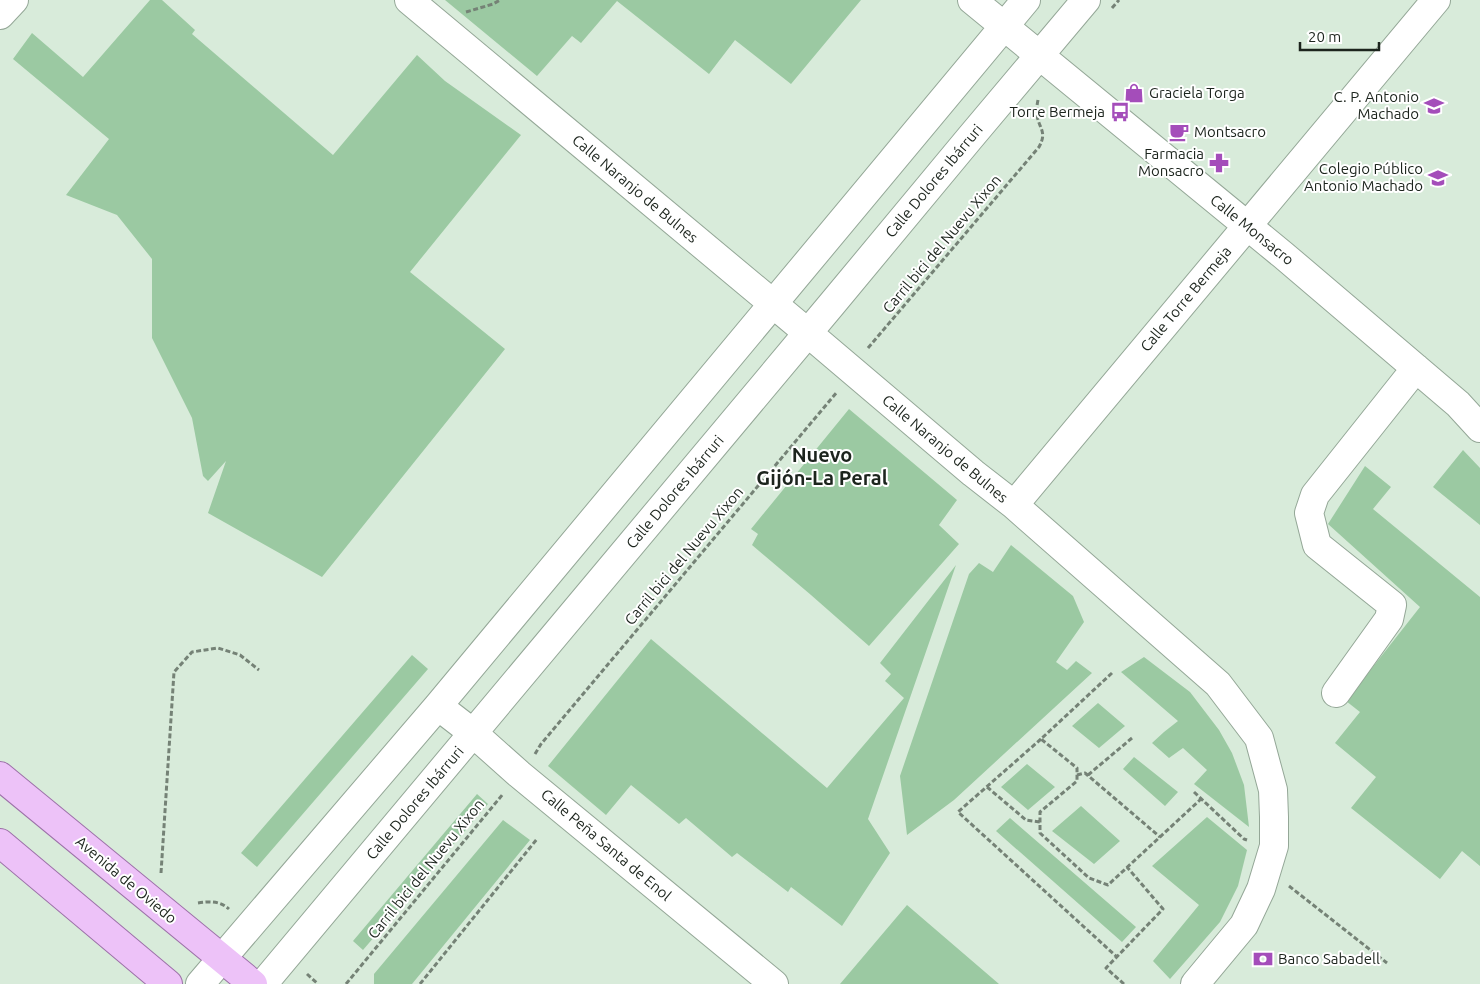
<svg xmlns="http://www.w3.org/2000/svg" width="1480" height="984" viewBox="0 0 1480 984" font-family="Ubuntu,sans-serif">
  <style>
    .green { fill: #9bc9a2 }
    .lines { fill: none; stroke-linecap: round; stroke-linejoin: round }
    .minor-casing { stroke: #94a797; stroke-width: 30 }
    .major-casing { stroke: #9c71a8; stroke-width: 30 }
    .path { stroke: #758276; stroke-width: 3; stroke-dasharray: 5 2.5; stroke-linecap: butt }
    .minor { stroke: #fff; stroke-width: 28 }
    .major { stroke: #edc2f8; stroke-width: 28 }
    .labels { text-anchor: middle; stroke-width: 4; stroke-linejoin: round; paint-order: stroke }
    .poi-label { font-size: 15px; fill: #1c241d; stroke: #fff; text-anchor: end }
    .street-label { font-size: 15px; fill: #1c241d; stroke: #fff }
    .district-label { font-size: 20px; font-weight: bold; fill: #1c241d; stroke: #fff }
  </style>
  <rect width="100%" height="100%" fill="#d8ebda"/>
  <!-- green -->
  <path class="green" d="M 150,0 L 162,0 L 195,30 L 192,34 L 333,155 L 417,55 L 445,81 L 521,135 L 410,272 L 505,349 L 322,577 L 208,513 L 226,461 L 208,481 L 203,476 L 192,418 L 152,338 L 152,259 L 117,215 L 66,195 L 109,139 L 13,59 L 32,33 L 83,77 Z
    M 445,0 L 861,0 L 791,84 L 735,40 L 709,74 L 617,1 L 581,43 L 572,36 L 537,76 Z
    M 849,409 L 957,500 L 939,525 L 959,544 L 869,646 L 811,595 L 752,545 L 758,534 L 751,529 Z
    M 1463,450 L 1480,468 L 1480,525 L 1433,487 Z
    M 1365,466 L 1391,487 L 1373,509 L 1480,597 L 1480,866 L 1462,851 L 1440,879 L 1351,808 L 1376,777 L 1335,743 L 1360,712 L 1346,701 L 1420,607 L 1328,524 Z
    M 1011,545 L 1073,596 L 1084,622 L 1056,662 L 1067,670 L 1076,661 L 1092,673 L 954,800 L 907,835 L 900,776 L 969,574 L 979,563 L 993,572 Z
    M 956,565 L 868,819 L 890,853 L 842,926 L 791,887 L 788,892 L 737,853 L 732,857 L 686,818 L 679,824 L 631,785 L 606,815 L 548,766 L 651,639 L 827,788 L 904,698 L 885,681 L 891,674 L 880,663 Z
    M 412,655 L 428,669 L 257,867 L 241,853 Z
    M 1144,657 L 1190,692 L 1219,730 L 1232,753 L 1244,785 L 1249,827 L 1194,784 L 1207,770 L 1183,748 L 1169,758 L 1152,743 L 1164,732 L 1178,721 L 1121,672 Z
    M 1098,703 L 1125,726 L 1099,748 L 1072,726 Z
    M 1134,757 L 1178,792 L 1165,806 L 1123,769 Z
    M 1027,764 L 1055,787 L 1028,810 L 1001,787 Z
    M 477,794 L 488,804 L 363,950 L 353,941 Z
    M 1081,806 L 1120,841 L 1094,864 L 1052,831 Z
    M 1207,817 L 1247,850 L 1238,886 L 1220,922 L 1170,979 L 1153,961 L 1199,905 L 1152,866 Z
    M 1010,818 L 1136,927 L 1122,942 L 996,831 Z
    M 503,820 L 530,840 L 412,984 L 374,984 L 374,974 Z
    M 907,905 L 999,984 L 840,984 Z"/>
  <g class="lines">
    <defs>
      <path id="minor" d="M 409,0 L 808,333 L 973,473 L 1014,505 L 1218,684 L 1259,738 L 1273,790 L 1274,817 L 1274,846 L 1261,889 L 1244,925 L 1195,984
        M 972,0 L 1283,255 L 1458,404 L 1480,428
        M 0,15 L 14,0
        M 1014,505 L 1436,0
        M 1336,693 L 1389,619 L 1392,605 L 1317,545 L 1309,513 L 1315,495 L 1416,368
        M 438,706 L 473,733 L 519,774 L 774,984
        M 200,984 L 438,706 L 1026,0
        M 263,984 L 832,304 L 969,139 L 1086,0"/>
      <path id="major" d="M 0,776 L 253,984
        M 0,843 L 168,984"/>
    </defs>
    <!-- minor casing -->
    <use href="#minor" class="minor-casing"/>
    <!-- major casing -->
    <use href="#major" class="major-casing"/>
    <!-- path -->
    <path class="path" d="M 1112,8 L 1119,0
      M 466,12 L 493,4 L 500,0
      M 868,348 L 1039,147 C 1047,132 1040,130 1037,116 C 1036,111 1037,105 1038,100
      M 1112,673 L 1041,739 L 1077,768 L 1077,781 L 1040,812 L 1040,833 L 1089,878 L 1108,885 L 1201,799
      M 1041,739 L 958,812 L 1117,957
      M 535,754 L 541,744 L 837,392
      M 1077,775 L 1085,773 L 1160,837
      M 1088,775 L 1132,738
      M 987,787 L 1026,820 L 1040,822
      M 1194,792 L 1244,839 L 1247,840
      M 161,873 L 174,672 L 192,652 L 218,648 L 240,655 L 259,670
      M 1289,886 L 1387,963
      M 198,903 C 210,901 220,901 229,909
      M 307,974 L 318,984
      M 346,984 L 503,794
      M 420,984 L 537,839
      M 1124,984 L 1106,968 L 1163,909 L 1127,867"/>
    <!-- minor -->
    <use href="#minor" class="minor"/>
    <!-- major -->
    <use href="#major" class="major"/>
  </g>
  <!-- icons -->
  <defs>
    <symbol id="shop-bare" viewBox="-9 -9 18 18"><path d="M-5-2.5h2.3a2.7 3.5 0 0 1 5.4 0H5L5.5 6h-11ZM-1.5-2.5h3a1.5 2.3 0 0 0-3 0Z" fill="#a44dba" stroke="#fff" stroke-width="2.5" paint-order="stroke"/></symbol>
    <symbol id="school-bare" viewBox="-9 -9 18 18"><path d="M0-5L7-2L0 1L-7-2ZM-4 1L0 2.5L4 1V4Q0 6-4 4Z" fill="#a44dba" stroke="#fff" stroke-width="2.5" paint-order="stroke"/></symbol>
    <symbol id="bus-bare" viewBox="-9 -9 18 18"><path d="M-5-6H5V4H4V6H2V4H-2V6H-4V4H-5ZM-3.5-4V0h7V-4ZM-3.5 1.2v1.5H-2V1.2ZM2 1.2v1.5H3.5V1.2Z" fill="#a44dba" stroke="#fff" stroke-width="2.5" paint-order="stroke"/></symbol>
    <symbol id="cafe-bare" viewBox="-9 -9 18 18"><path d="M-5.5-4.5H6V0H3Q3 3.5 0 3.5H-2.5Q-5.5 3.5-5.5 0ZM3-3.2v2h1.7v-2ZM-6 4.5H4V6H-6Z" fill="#a44dba" stroke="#fff" stroke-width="2.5" paint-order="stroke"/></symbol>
    <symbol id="pharmacy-bare" viewBox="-9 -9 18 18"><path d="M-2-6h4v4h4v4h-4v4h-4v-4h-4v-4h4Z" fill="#a44dba" stroke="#fff" stroke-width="2.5" paint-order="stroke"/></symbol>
    <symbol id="bank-bare" viewBox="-9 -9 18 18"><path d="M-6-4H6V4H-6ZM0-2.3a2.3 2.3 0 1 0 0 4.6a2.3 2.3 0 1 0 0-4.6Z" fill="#a44dba" stroke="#fff" stroke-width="2.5" paint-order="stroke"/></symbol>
  </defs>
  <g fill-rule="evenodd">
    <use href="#shop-bare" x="1120" y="79" width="28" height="28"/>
    <use href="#school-bare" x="1420" y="92" width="28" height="28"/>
    <use href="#bus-bare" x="1106" y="98" width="28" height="28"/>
    <use href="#cafe-bare" x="1165" y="118" width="28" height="28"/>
    <use href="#pharmacy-bare" x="1205" y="149" width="28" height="28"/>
    <use href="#school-bare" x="1424" y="164" width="28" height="28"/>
    <use href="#bank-bare" x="1249" y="945" width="28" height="28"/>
  </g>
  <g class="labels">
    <!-- poi labels -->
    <g class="poi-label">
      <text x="1149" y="98" text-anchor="start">Graciela Torga</text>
      <text x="1419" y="102">C. P. Antonio<tspan x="1419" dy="17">Machado</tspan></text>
      <text x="1105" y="117">Torre Bermeja</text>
      <text x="1194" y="137" text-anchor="start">Montsacro</text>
      <text x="1204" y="159">Farmacia<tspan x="1204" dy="17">Monsacro</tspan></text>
      <text x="1423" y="174">Colegio Público<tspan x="1423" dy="17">Antonio Machado</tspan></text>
      <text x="1278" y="964" text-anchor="start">Banco Sabadell</text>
    </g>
    <!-- street labels -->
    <g class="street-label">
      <text transform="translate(934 181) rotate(-50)" y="5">Calle Dolores Ibárruri</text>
      <text transform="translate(635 189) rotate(40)" y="5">Calle Naranjo de Bulnes</text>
      <text transform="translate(1252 230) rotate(39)" y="5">Calle Monsacro</text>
      <text transform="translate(942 244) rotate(-50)" y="5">Carril bici del Nuevu Xixon</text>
      <text transform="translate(1186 299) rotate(-50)" y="5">Calle Torre Bermeja</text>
      <text transform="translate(945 449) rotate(40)" y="5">Calle Naranjo de Bulnes</text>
      <text transform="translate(675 492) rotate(-50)" y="5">Calle Dolores Ibárruri</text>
      <text transform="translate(684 556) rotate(-50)" y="5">Carril bici del Nuevu Xixon</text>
      <text transform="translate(415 803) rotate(-50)" y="5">Calle Dolores Ibárruri</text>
      <text transform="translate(606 845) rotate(40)" y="5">Calle Peña Santa de Enol</text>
      <text transform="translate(426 869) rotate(-51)" y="5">Carril bici del Nuevu Xixon</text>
      <text transform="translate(126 880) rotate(40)" y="5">Avenida de Oviedo</text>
    </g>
    <!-- district labels -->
    <g class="district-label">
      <text x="822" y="462">Nuevo<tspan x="822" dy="23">Gijón-La Peral</tspan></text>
    </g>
  </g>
  <!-- scale -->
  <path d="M1300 42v8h79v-8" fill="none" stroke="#1c241d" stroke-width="2.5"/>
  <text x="1308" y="42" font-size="15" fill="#1c241d" stroke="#ffffff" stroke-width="4" paint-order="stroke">20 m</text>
</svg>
